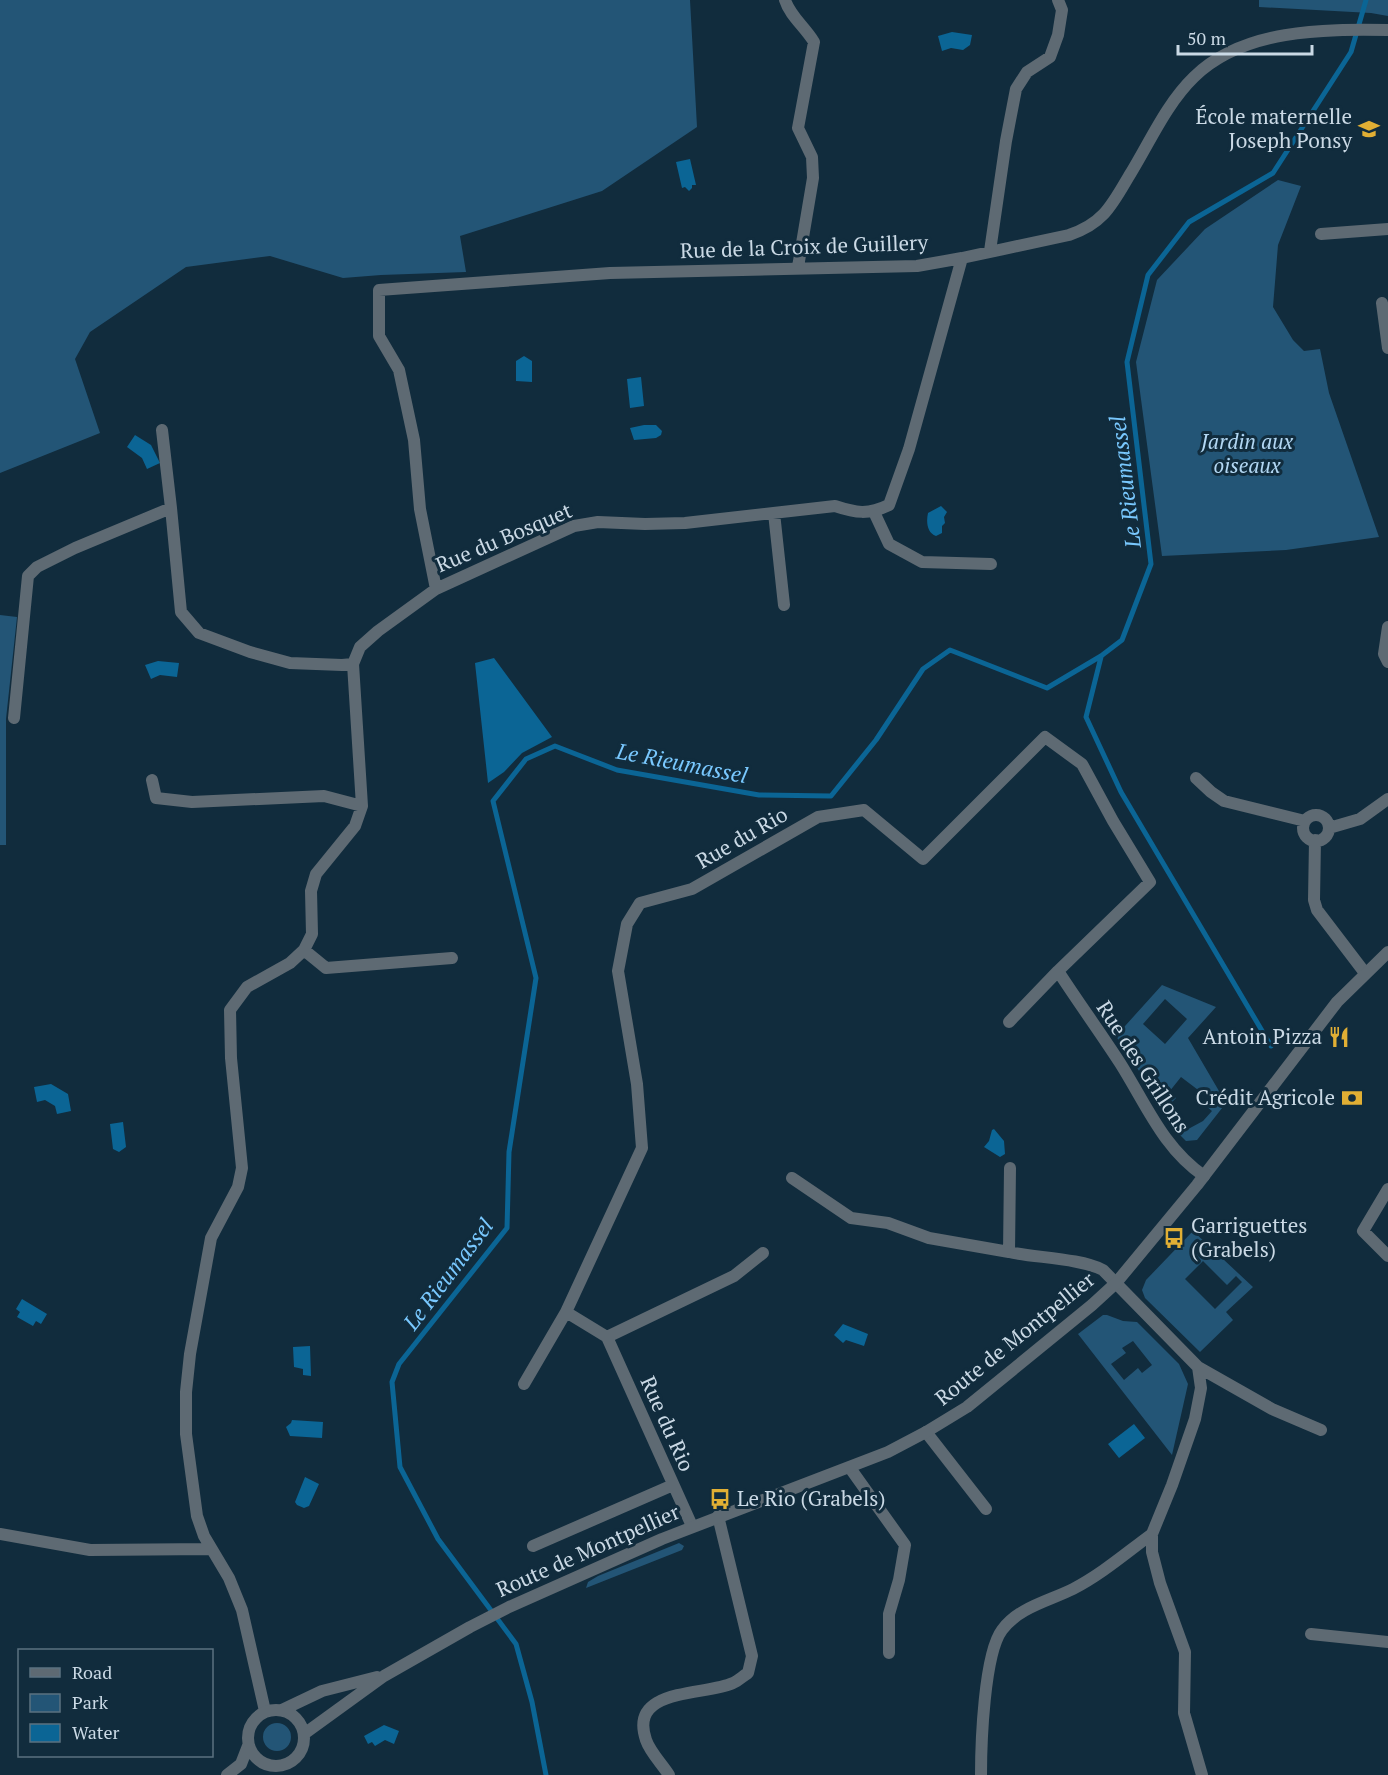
<svg xmlns="http://www.w3.org/2000/svg" width="1388" height="1775" viewBox="0 0 1388 1775" font-family="'PT Serif',serif">
  <style>
    .green { fill: #235576; fill-rule: evenodd }
    .water { fill: #0b6595 }
    .lines { fill: none; stroke-linecap: round; stroke-linejoin: round }
    .stream { stroke: #0b6595; stroke-width: 5 }
    .minor { stroke: #5e6a73; stroke-width: 12 }
    .tertiary { stroke: #5e6a73; stroke-width: 12 }
    .labels { text-anchor: middle; stroke-width: 6; stroke-linejoin: round; paint-order: stroke }
    .poi-label { font-size: 21px; fill: #cad9e5; stroke: #112c3d; text-anchor: end }
    .street-label { font-size: 21px; fill: #cad9e5; stroke: #112c3d }
    .park-label { font-size: 21px; font-style: italic; fill: #b2d7f3; stroke: #112c3d }
    .water-label { font-size: 22px; font-style: italic; fill: #79c8fe; stroke: #112c3d }
  </style>
  <rect width="100%" height="100%" fill="#112c3d"/>
  <!-- green -->
  <path class="green" d="M 0,0 L 690,0 L 697,127 L 602,191 L 460,236 L 466,272 L 381,275 L 343,278 L 270,256 L 186,267 L 90,332 L 75,359 L 100,433 L 0,473 Z
    M 1259,0 L 1388,0 L 1388,16 L 1371,13 L 1259,7 Z
    M 1278,180 L 1301,186 L 1278,245 L 1273,307 L 1293,340 L 1304,351 L 1320,349 L 1329,393 L 1379,537 L 1286,550 L 1162,556 L 1136,362 L 1157,280 L 1205,229 Z
    M 0,615 L 17,617 L 6,719 L 6,845 L 0,845 Z
    M 1162,985 L 1216,1007 L 1188,1038 L 1226,1103 L 1197,1140 L 1186,1141 L 1179,1134 L 1203,1121 L 1212,1111 L 1206,1106 L 1210,1099 L 1181,1077 L 1169,1092 L 1176,1098 L 1164,1111 L 1152,1092 L 1160,1082 L 1152,1067 L 1143,1077 L 1116,1036 ZM 1165,999 L 1187,1019 L 1165,1044 L 1143,1024 Z
    M 1193,1231 L 1253,1287 L 1226,1312 L 1233,1320 L 1200,1352 L 1145,1298 L 1142,1290 L 1146,1280 ZM 1203,1261 L 1227,1285 L 1236,1276 L 1242,1282 L 1215,1309 L 1185,1279 Z
    M 1103,1315 L 1107,1315 L 1123,1321 L 1137,1322 L 1179,1364 L 1188,1384 L 1172,1455 L 1078,1334 ZM 1133,1341 L 1152,1365 L 1142,1373 L 1138,1368 L 1124,1380 L 1111,1364 L 1126,1353 L 1122,1348 Z
    M 679,1543 L 684,1546 L 682,1550 L 586,1588 L 588,1582 L 598,1576 Z
    M263 1737a14 14 0 1 1 28 0a14 14 0 1 1-28 0Z"/>
  <!-- water -->
  <path class="water" d="M 952,32 L 972,35 L 970,45 L 963,50 L 951,48 L 942,51 L 938,36 Z
    M 690,159 L 696,185 L 692,185 L 692,188 L 689,191 L 685,187 L 682,188 L 676,162 Z
    M 524,356 L 532,361 L 532,382 L 516,381 L 516,361 Z
    M 641,377 L 644,406 L 630,408 L 627,379 Z
    M 644,425 L 656,425 L 662,431 L 661,435 L 656,438 L 634,440 L 630,428 Z
    M 135,435 L 151,445 L 160,463 L 147,469 L 142,458 L 127,447 Z
    M 941,506 L 947,512 L 944,517 L 945,523 L 942,526 L 942,533 L 936,536 C 927,533 926,522 928,513 Z
    M 494,658 L 552,737 L 522,753 L 504,772 L 488,783 L 475,663 Z
    M 158,661 L 179,663 L 177,677 L 160,675 L 151,679 L 145,665 Z
    M 51,1084 L 68,1094 L 71,1111 L 57,1114 L 55,1106 L 45,1100 L 37,1102 L 34,1087 Z
    M 123,1122 L 126,1147 L 119,1152 L 113,1149 L 110,1124 Z
    M 994,1129 L 1004,1141 L 1005,1154 L 1000,1157 L 984,1147 L 989,1141 L 992,1130 Z
    M 22,1299 L 47,1314 L 41,1324 L 36,1321 L 33,1326 L 17,1317 L 20,1312 L 16,1309 Z
    M 843,1324 L 868,1334 L 864,1346 L 846,1340 L 843,1343 L 834,1335 Z
    M 310,1346 L 311,1376 L 303,1375 L 303,1369 L 294,1367 L 293,1347 Z
    M 292,1420 L 323,1422 L 322,1438 L 290,1436 L 286,1427 L 291,1423 Z
    M 1134,1424 L 1145,1438 L 1119,1458 L 1108,1444 Z
    M 305,1477 L 319,1484 L 309,1506 L 304,1508 L 297,1505 L 295,1502 Z
    M 384,1725 L 399,1731 L 394,1744 L 385,1740 L 375,1746 L 372,1742 L 368,1744 L 364,1736 Z"/>
  <g class="lines">
    <!-- stream -->
    <path class="stream" d="M 1101,657 L 1086,717 L 1121,792 L 1271,1046
      M 546,1775 L 532,1702 L 516,1644 L 438,1539 L 400,1467 L 392,1382 L 399,1364 L 507,1228 L 509,1152 L 536,978 L 493,801 L 526,759 L 555,746 L 617,770 L 759,795 L 831,796 L 876,740 L 923,669 L 950,650 L 1047,688 L 1101,656 L 1122,640 L 1151,564 L 1127,362 L 1148,275 L 1189,222 L 1273,173 L 1351,52 L 1366,0"/>
    <!-- minor -->
    <path class="minor" d="M 785,0 C 790,16 805,27 814,42 L 798,128 L 812,157 L 813,178 L 798,267
      M 1321,234 L 1388,229
      M 990,251 L 1006,141 L 1016,89 L 1027,72 L 1050,57 L 1058,35 L 1062,10 L 1058,0
      M 1382,303 L 1388,348
      M 162,430 L 171,508
      M 874,512 L 889,544 L 922,562 L 991,564
      M 774,513 L 784,605
      M 436,589 L 420,509 L 414,440 L 399,370 L 379,336 L 379,290 L 610,273 L 917,266 L 962,258 L 1069,235 C 1103,224 1112,205 1129,176 C 1149,144 1166,104 1194,77 C 1243,29 1323,29 1388,30
      M 1388,627 L 1384,654 L 1388,662
      M 14,718 L 28,576 L 37,567 L 75,548 L 171,508 L 181,612 L 199,633 L 250,652 L 290,663 L 342,665 L 353,664
      M 1196,778 L 1211,792 L 1224,801 L 1305,821
      M 152,780 L 156,798 L 192,802 L 324,796 L 362,806
      M1303 828a13 13 0 1 1 26 0a13 13 0 1 1-26 0Z
      M 1329,828 L 1360,819 L 1388,799
      M 1315,840 L 1314,900 L 1317,910 L 1365,973
      M 304,950 L 326,968 L 452,958
      M 1058,971 C 1078,1002 1100,1032 1120,1063 C 1146,1104 1163,1148 1204,1176
      M 1010,1168 L 1009,1252 C 1037,1258 1079,1258 1103,1270 L 1198,1367 L 1201,1388 L 1195,1419 L 1172,1485 L 1152,1534 L 1152,1552 L 1160,1583 L 1185,1652 L 1184,1713 L 1202,1775
      M 792,1178 L 851,1218 L 888,1223 L 929,1238 L 1009,1252
      M 1388,1189 L 1363,1231 L 1388,1256
      M 566,1312 L 607,1337 L 692,1526
      M 607,1337 L 734,1276 L 763,1253
      M 1198,1367 L 1272,1409 L 1321,1430
      M 524,1384 L 566,1312 L 642,1148 L 637,1084 L 618,971 L 627,924 L 640,903 L 692,889 L 818,817 L 864,810 L 923,859 L 1045,737 L 1082,764 L 1113,821 L 1150,882 L 1058,971 L 1009,1022
      M 926,1432 L 986,1509
      M 850,1468 L 905,1545 L 899,1580 L 889,1614 L 889,1653
      M 0,1534 L 90,1550 L 211,1549
      M 533,1546 L 673,1485
      M 1311,1634 L 1388,1642
      M 265,1711 L 242,1610 L 229,1578 L 204,1536 L 197,1516 L 186,1434 L 186,1392 L 190,1354 L 211,1238 L 238,1187 L 242,1168 L 231,1058 L 230,1010 L 247,987 L 290,963 L 304,950 L 312,934 L 311,891 L 316,874 L 355,826 L 362,806 L 353,664 L 360,647 L 378,631 L 436,589 L 574,526 L 598,522 L 645,524 L 685,523 L 835,506 C 856,513 868,515 889,505 L 909,449 L 962,258
      M 669,1775 C 662,1764 650,1752 646,1740 C 628,1687 705,1696 733,1683 C 738,1681 743,1676 748,1673 L 752,1656 L 718,1516
      M 981,1775 C 981,1744 984,1654 1002,1630 C 1019,1607 1049,1601 1073,1589 C 1102,1574 1126,1553 1152,1534"/>
    <!-- tertiary -->
    <path class="tertiary" d="M248 1738a28 28 0 1 1 56 0a28 28 0 1 1-56 0Z
      M 282,1710 L 322,1691 L 377,1677
      M 304,1734 L 384,1676 L 470,1627 L 509,1607 L 662,1539 L 888,1452 L 926,1432 L 967,1407 L 1092,1305 L 1116,1283 L 1197,1185 L 1337,1002 L 1388,952
      M 227,1775 L 241,1764 L 248,1746"/>
  </g>
  <!-- icons -->
  <defs>
    <symbol id="school-bare" viewBox="-9 -9 18 18"><path d="M0-5L7-2L0 1L-7-2ZM-4 1L0 2.5L4 1V4Q0 6-4 4Z" fill="#e1af34" stroke="#112c3d" stroke-width="2.5" paint-order="stroke"/></symbol>
    <symbol id="restaurant-bare" viewBox="-9 -9 18 18"><path d="M-5-6h1v4h1v-4h1v4h1v-4h1v5L-1.5 .5V6h-2V.5L-5-1ZM5-6V6H3V1.5H1.5Q1.5-4 5-6Z" fill="#e1af34" stroke="#112c3d" stroke-width="2.5" paint-order="stroke"/></symbol>
    <symbol id="bank-bare" viewBox="-9 -9 18 18"><path d="M-6-4H6V4H-6ZM0-2.3a2.3 2.3 0 1 0 0 4.6a2.3 2.3 0 1 0 0-4.6Z" fill="#e1af34" stroke="#112c3d" stroke-width="2.5" paint-order="stroke"/></symbol>
    <symbol id="bus-bare" viewBox="-9 -9 18 18"><path d="M-5-6H5V4H4V6H2V4H-2V6H-4V4H-5ZM-3.5-4V0h7V-4ZM-3.5 1.2v1.5H-2V1.2ZM2 1.2v1.5H3.5V1.2Z" fill="#e1af34" stroke="#112c3d" stroke-width="2.5" paint-order="stroke"/></symbol>
  </defs>
  <g fill-rule="evenodd">
    <use href="#school-bare" x="1354" y="114" width="30" height="30"/>
    <use href="#restaurant-bare" x="1324" y="1022" width="30" height="30"/>
    <use href="#bank-bare" x="1337" y="1083" width="30" height="30"/>
    <use href="#bus-bare" x="1159" y="1223" width="30" height="30"/>
    <use href="#bus-bare" x="705" y="1484" width="30" height="30"/>
  </g>
  <g class="labels">
    <!-- poi labels -->
    <g class="poi-label">
      <text x="1352" y="124">École maternelle<tspan x="1352" dy="24">Joseph Ponsy</tspan></text>
      <text x="1322" y="1044">Antoin Pizza</text>
      <text x="1335" y="1105">Crédit Agricole</text>
      <text x="1191" y="1233" text-anchor="start">Garriguettes<tspan x="1191" dy="24">(Grabels)</tspan></text>
      <text x="737" y="1506" text-anchor="start">Le Rio (Grabels)</text>
    </g>
    <!-- street labels -->
    <g class="street-label">
      <text transform="translate(804 247) rotate(-2)" y="7">Rue de la Croix de Guillery</text>
      <text transform="translate(504 538) rotate(-23)" y="7">Rue du Bosquet</text>
      <text transform="translate(742 838) rotate(-30)" y="7">Rue du Rio</text>
      <text transform="translate(1143 1067) rotate(57)" y="7">Rue des Grillons</text>
      <text transform="translate(1015 1339) rotate(-39)" y="7">Route de Montpellier</text>
      <text transform="translate(667 1424) rotate(66)" y="7">Rue du Rio</text>
      <text transform="translate(588 1551) rotate(-24)" y="7">Route de Montpellier</text>
    </g>
    <!-- park labels -->
    <g class="park-label">
      <text x="1247" y="449">Jardin aux<tspan x="1247" dy="24">oiseaux</tspan></text>
    </g>
    <!-- water labels -->
    <g class="water-label">
      <text transform="translate(1125 482) rotate(-97)" y="8">Le Rieumassel</text>
      <text transform="translate(682 763) rotate(11)" y="8">Le Rieumassel</text>
      <text transform="translate(448 1274) rotate(-53)" y="8">Le Rieumassel</text>
    </g>
  </g>
  <!-- legend -->
  <rect x="18" y="1649" width="195" height="108" fill="#112c3d" stroke="#5b7180" stroke-width="1.5"/>
  <rect x="30" y="1668" width="30" height="9" fill="#5e6a73" stroke="#5b7180" stroke-width="1.5"/>
  <text x="72" y="1679" font-size="18" fill="#cad9e5">Road</text>
  <rect x="30" y="1694" width="30" height="18" fill="#235576" stroke="#5b7180" stroke-width="1.5"/>
  <text x="72" y="1709" font-size="18" fill="#cad9e5">Park</text>
  <rect x="30" y="1724" width="30" height="18" fill="#0b6595" stroke="#5b7180" stroke-width="1.5"/>
  <text x="72" y="1739" font-size="18" fill="#cad9e5">Water</text>
  <!-- scale -->
  <path d="M1178 45v9h134v-9" fill="none" stroke="#cad9e5" stroke-width="3"/>
  <text x="1187" y="45" font-size="18" fill="#cad9e5" stroke="#112c3d" stroke-width="4.5" paint-order="stroke">50 m</text>
</svg>
